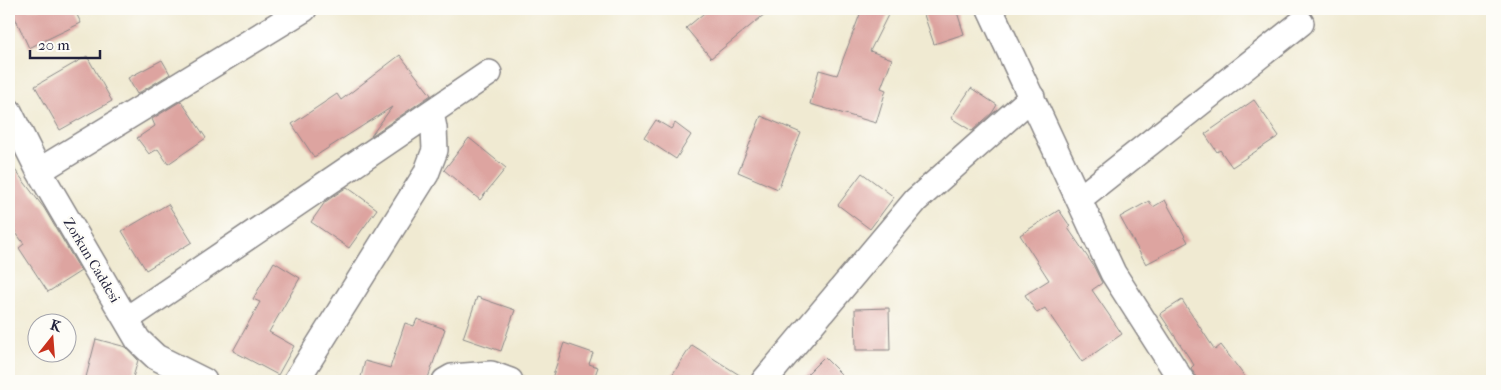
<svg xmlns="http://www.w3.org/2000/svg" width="1501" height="390" viewBox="0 0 1501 390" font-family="'IM FELL French Canon',serif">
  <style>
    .building { fill: #dda4a0 }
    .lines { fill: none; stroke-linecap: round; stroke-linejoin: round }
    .minor-casing { stroke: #898686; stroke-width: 28 }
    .minor { stroke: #fff; stroke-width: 25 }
    .labels { text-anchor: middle; stroke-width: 4.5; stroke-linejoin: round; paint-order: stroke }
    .street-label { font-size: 14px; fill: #22223b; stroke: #fdfcf7 }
  </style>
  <rect width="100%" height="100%" fill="#fdfcf7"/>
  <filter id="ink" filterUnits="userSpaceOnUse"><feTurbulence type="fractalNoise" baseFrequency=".02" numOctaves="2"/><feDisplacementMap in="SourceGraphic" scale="10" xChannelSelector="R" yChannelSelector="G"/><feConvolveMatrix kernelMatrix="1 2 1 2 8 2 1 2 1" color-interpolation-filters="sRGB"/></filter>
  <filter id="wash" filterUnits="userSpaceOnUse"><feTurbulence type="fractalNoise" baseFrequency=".0096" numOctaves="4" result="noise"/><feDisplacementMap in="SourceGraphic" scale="20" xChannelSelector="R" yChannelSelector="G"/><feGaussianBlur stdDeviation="1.12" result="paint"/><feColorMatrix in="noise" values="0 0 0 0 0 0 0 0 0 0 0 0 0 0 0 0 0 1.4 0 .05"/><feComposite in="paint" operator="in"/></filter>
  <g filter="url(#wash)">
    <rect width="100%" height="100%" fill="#f0ead2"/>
    <g id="blocks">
      <!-- building -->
      <path class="building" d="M 11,9 L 74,9 L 81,23 L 29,48 Z
        M 709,9 L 771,9 L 711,58 L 686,28 Z
        M 862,9 L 891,9 L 870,51 L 892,59 L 881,88 L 886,90 L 876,123 L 810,104 L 819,70 L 837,75 Z
        M 922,9 L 956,9 L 964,34 L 934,44 Z
        M 400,55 L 431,95 L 371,136 L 392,107 L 314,157 L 292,124 L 337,94 L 341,100 Z
        M 87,56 L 112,101 L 60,130 L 35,86 Z
        M 162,60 L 170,74 L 137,94 L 128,78 Z
        M 971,88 L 997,105 L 992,113 L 972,131 L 951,118 Z
        M 1254,100 L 1279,136 L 1232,167 L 1220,150 L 1217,152 L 1205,134 Z
        M 181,101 L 206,138 L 168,164 L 158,149 L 149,154 L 137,138 L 155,126 L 152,119 Z
        M 761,116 L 801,133 L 778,189 L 738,172 Z
        M 656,120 L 671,129 L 675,123 L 691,135 L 676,159 L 644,138 Z
        M 469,138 L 506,168 L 480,200 L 444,170 Z
        M 9,162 L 44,208 L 81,271 L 48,292 L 19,248 L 24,244 L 9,223 Z
        M 862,173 L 894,197 L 870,229 L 838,205 Z
        M 347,187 L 377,209 L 349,248 L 311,222 L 325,202 Z
        M 1165,200 L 1188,242 L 1146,264 L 1120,217 L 1149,201 L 1153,207 Z
        M 168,204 L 192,242 L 146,270 L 122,231 Z
        M 1059,210 L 1070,226 L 1068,228 L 1093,265 L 1102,283 L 1092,290 L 1122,334 L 1082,362 L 1045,308 L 1037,313 L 1025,295 L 1049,280 L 1020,235 Z
        M 274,262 L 300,278 L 269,332 L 294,346 L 278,375 L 233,351 L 260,302 L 253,299 Z
        M 477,297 L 515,310 L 501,351 L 463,338 Z
        M 1182,300 L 1215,350 L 1221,345 L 1248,381 L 1198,381 L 1191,368 L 1194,365 L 1160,314 Z
        M 889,308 L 890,350 L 856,350 L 855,309 Z
        M 417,319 L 445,329 L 427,381 L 360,381 L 365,361 L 390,368 L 405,323 L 414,326 Z
        M 96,339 L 126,347 L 138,360 L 132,381 L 85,381 Z
        M 564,343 L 593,353 L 589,364 L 598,367 L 593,381 L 551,381 Z
        M 692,345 L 749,381 L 668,381 Z
        M 824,357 L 848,381 L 800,381 Z"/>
    </g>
  </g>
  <g filter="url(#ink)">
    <use href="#blocks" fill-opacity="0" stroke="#898686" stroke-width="1"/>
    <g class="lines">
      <defs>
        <path id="minor" d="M 990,9 L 1113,273 L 1182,381
          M 9,111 L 39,171 L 138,340 L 156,357 L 204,381
          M 39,171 L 304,9
          M 1079,199 L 1301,23
          M 127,319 L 489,73
          M 296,381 L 426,174 L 435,150 L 434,128 L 431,113
          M 445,381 L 452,377 L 491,374 L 510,381
          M 764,381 L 916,200 L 1032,97"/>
      </defs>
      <!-- minor casing -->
      <use href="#minor" class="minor-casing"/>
      <!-- minor -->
      <use href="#minor" class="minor"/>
    </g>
  </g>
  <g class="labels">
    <!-- street labels -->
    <g class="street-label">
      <text transform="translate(92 260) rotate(59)" y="5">Zorkun Caddesi</text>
    </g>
  </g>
  <!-- margin -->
  <rect width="1501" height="390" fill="none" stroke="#fdfcf7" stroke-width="30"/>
  <!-- north arrow -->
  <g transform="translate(52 338) rotate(17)"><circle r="24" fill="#fdfcf7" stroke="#a5a5ac"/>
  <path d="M0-4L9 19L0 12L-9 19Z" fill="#c8321e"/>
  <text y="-8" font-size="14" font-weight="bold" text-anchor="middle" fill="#22223b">K</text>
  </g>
  <!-- scale -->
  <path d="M30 50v8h70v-8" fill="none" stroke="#22223b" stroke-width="2.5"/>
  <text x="38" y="50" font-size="15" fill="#22223b" stroke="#fdfcf7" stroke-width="4" paint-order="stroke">20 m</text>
</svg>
